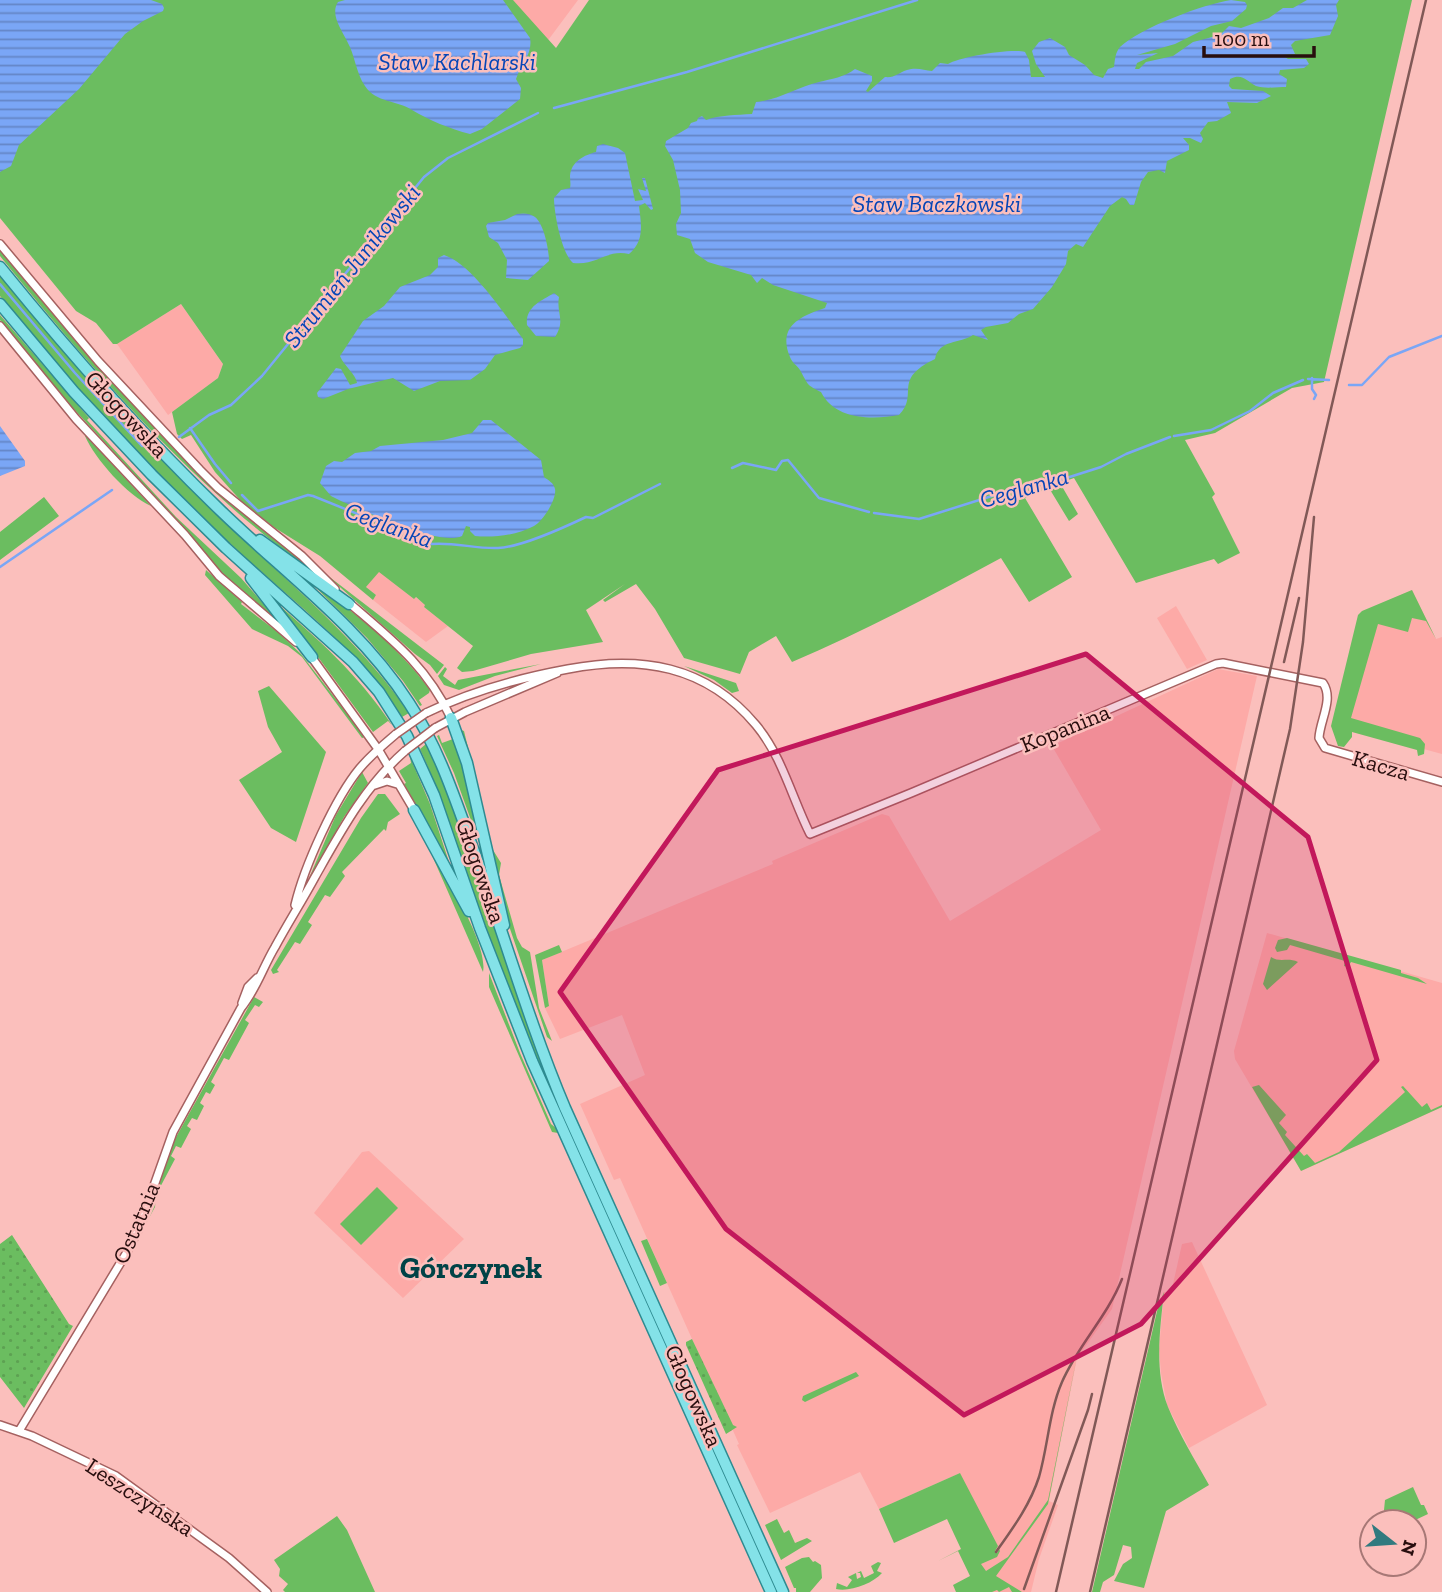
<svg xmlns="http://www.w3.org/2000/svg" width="1442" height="1592" viewBox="0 0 1442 1592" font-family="'Zilla Slab',serif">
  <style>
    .built { fill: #fdaaa7 }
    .green { fill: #6bbd60 }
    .garden { fill: url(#garden-dots) }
    .water { fill: url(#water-rules) }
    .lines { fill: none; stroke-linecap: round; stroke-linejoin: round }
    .stream { stroke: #7aa6f6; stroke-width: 2.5 }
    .minor-casing { stroke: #a56160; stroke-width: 10 }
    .major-casing { stroke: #2e8b91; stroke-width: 13 }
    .minor { stroke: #fff; stroke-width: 7 }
    .major { stroke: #84e2e8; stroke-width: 10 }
    .rail { stroke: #815957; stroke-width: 2.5 }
    .minor-bridge-casing { stroke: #a56160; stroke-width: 10; stroke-linecap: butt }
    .minor-bridge { stroke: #fff; stroke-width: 7 }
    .marked { fill: #c2185b; fill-opacity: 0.2; stroke: #c2185b; stroke-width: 5; stroke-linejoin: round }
    .labels { text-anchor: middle; stroke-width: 5; stroke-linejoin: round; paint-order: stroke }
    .street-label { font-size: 23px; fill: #280e0e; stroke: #fbbfbc }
    .water-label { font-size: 24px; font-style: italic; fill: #0646b7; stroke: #fbbfbc }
    .district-label { font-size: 30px; font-weight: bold; fill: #004347; stroke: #fbbfbc }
  </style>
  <defs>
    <pattern id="garden-dots" width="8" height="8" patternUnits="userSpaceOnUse" patternTransform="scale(1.75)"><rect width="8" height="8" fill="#6bbd60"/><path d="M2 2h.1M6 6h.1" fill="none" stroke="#5da152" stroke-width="1.8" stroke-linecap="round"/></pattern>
    <pattern id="water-rules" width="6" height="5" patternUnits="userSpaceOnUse" patternTransform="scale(1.75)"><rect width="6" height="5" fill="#7aa6f6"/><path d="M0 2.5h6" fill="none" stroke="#6486c6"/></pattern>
  </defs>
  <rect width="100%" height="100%" fill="#fbbfbc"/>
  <!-- built -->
  <path class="built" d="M 511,0 L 578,0 L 546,43 Z
    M 181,304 L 223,364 L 218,378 L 168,415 L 117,344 Z
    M 379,571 L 414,599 L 415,597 L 426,605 L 424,607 L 448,626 L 426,642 L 373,600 L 376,595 L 366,587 Z
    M 1412,590 L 1436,639 L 1442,637 L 1442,754 L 1346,728 L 1377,620 L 1387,601 Z
    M 1176,606 L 1207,660 L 1187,669 L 1157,618 Z
    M 1218,669 L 1257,676 L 1112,1309 L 1077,1358 L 1049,1501 L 1058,1505 L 1039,1559 L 1031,1592 L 963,1592 L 980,1583 L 960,1473 L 879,1509 L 860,1472 L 770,1513 L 737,1445 L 739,1444 L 620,1178 L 614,1180 L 580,1104 L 645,1075 L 622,1015 L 560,1039 L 545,1008 L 549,1006 L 542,960 L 773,864 L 772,861 L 882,814 L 889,816 L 950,921 L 1101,830 L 1052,746 Z
    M 1267,933 L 1442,983 L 1442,1107 L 1301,1171 L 1235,1059 L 1234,1051 Z
    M 369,1151 L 464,1239 L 403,1298 L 314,1213 L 362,1152 Z
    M 1192,1242 L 1267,1405 L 1189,1448 L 1167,1405 L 1161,1373 L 1159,1349 L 1164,1292 L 1171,1293 L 1182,1244 Z"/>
  <!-- green -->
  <path class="green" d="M 0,0 L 513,0 L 556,48 L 589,0 L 1412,0 L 1324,382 L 1292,388 L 1215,433 L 1185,440 L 1215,494 L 1212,497 L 1240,553 L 1218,564 L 1214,559 L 1136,583 L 1074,478 L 1060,483 L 1078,514 L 1069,521 L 1049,488 L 1025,498 L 1072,577 L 1029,602 L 1001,558 C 933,595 864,631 792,662 L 776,636 L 749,652 L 740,674 L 684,658 L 655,609 L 636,584 L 605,602 L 603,600 L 625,584 L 586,610 L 603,642 L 531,654 L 473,671 L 462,672 L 457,668 L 473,646 L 424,607 L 425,605 L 416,597 L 414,599 L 379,572 L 366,587 L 376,595 L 373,600 L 320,556 L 275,528 L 242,502 L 215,472 L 191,435 L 182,439 L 177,434 L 172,412 L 218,378 L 223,364 L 181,304 L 117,344 L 113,344 L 96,323 L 76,311 L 0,218 Z
    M 0,250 L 81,347 L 197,473 L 233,506 L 295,554 L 307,568 C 277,545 247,522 220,497 C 139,424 68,340 0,256 Z
    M 0,275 C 68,358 138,437 213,511 C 281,577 355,634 409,713 L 402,717 C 355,645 285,596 223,537 C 143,462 70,382 0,296 Z
    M 0,315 L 89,418 L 87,420 L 176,517 L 241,578 L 280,623 L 246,597 L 220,572 L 195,540 L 59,393 L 0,320 Z
    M 85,436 L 86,436 L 151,506 C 128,496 95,459 85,436 Z
    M 44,497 L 59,516 L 0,560 L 0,532 Z
    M 296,568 C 344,606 394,640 430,690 L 429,693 L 419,700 L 422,705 L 420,706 L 403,681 L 367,638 Z
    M 206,570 L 242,602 L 241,604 L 279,633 L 301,654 L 365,737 L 362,738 L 302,657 L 288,646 L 252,629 L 205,575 Z
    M 323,572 L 444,665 L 437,674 L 430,665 L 415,654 Z
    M 1412,590 L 1436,639 L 1426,621 L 1412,618 L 1408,632 L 1378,624 L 1351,718 L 1420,738 L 1425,744 L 1424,754 L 1418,756 L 1417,750 L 1352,732 L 1352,737 L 1344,747 L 1338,746 L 1331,726 L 1358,615 L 1362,611 Z
    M 272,599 C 320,641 356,672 392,725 L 388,721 L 373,732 L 318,657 Z
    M 541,664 L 495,676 L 459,690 L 444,685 L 438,676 L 445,667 L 447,669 L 443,676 L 455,685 L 458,680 Z
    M 684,666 L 736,683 L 739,691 L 732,693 L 714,680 Z
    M 269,686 L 326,752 L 296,842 L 271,828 L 239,780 L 282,752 L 268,727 L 258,691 Z
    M 461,730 L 464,731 L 493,850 L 501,863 L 499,875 L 517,938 L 522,947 L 530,952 L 539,1008 L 552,1041 L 547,1037 L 507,920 L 471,762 Z
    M 439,735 L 442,743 L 453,739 L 454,737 L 462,764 L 481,848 L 454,773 L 437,736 Z
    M 426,744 C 484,868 512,1004 569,1128 L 567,1129 C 537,1062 510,993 485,925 C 464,866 446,806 420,749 Z
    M 410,757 L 430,804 L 450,865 L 404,784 L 406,783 L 399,771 L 411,763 Z
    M 362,772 L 368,783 L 344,817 L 307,883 L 336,815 Z
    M 378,794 L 385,794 L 400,814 L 388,822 L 386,831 L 384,829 L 342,872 L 345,876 L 330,897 L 325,895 L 308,922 L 312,925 L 300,944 L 295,942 L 277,970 L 279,972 L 273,974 L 271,970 L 361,818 Z
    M 424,837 C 439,865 489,943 483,972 Z
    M 1287,938 L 1401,970 L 1401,973 L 1418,978 L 1427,984 L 1351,962 L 1348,967 L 1344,966 L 1345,961 L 1290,945 L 1287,950 L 1277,952 L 1275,948 L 1278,940 Z
    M 559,945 L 562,952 L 542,960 L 549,1006 L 545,1008 L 535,955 Z
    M 1271,957 C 1280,963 1288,957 1298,962 L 1267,990 L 1263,984 Z
    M 489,973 L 520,1053 L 551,1124 L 557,1129 L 558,1133 L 552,1132 L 489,987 Z
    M 254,997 L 263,1002 L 259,1007 L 255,1005 L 245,1020 L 249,1023 L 229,1060 L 224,1058 L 211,1082 L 215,1085 L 210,1094 L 206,1092 L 200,1103 L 204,1106 L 197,1120 L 192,1118 L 187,1126 L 191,1129 L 181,1148 L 176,1146 L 171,1156 L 175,1159 L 156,1195 L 155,1207 L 144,1227 L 175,1139 Z
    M 1259,1085 L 1286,1115 L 1279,1123 L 1287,1132 L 1285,1135 L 1304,1156 L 1307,1154 L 1315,1163 L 1339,1152 L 1405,1092 L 1401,1087 L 1403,1086 L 1422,1107 L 1427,1103 L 1431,1110 L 1442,1105 L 1442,1107 L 1301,1171 L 1252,1087 Z
    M 571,1134 L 705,1431 L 704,1432 L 570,1135 Z
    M 377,1187 L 398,1208 L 361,1245 L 340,1224 Z
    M 647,1239 L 667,1283 L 660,1286 L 641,1241 Z
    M 1164,1292 C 1160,1329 1154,1371 1168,1407 C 1179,1434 1195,1460 1209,1485 L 1166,1511 L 1144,1588 L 1114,1581 L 1123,1564 L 1132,1558 L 1131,1547 L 1123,1545 L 1114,1575 L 1103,1582 L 1100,1592 L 1092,1592 L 1158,1307 Z
    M 1077,1356 L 1048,1504 L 996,1576 L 1022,1592 L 1012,1592 L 1009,1587 L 999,1592 L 997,1590 L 992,1592 L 956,1592 L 953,1585 L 970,1576 L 958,1551 L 938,1561 L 961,1549 L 947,1519 L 894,1543 L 879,1509 L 960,1473 L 998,1546 L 995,1551 L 997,1553 L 999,1549 L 1000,1551 L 997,1557 L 981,1564 L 986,1571 L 1008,1557 L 1048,1500 Z
    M 856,1372 L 859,1376 L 805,1402 L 802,1400 L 803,1396 Z
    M 1413,1487 L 1421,1505 L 1424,1505 L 1428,1514 L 1411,1522 L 1390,1522 L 1384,1510 L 1385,1500 Z
    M 337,1516 L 347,1530 L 375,1592 L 285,1592 L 283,1590 L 288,1584 L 279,1576 L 280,1569 L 274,1560 Z
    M 777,1519 L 784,1533 L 789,1530 L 795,1543 L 807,1538 L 812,1541 L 781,1560 L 765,1525 Z
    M 809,1557 L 813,1562 L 815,1561 L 821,1565 L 822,1578 L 810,1592 L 796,1592 L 796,1588 L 794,1588 L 785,1567 L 802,1558 Z
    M 878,1562 L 881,1563 L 877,1571 L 882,1573 C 872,1584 850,1592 836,1589 L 837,1583 L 847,1587 L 852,1580 L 848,1577 L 856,1573 L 857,1579 L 861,1577 L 860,1573 L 857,1573 L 861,1571 L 864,1578 L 874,1573 L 871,1566 Z"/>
  <!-- garden -->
  <path class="garden" d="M 12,1235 L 69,1324 L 73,1326 L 24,1408 L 0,1377 L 0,1244 Z
    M 692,1339 L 733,1425 L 737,1427 L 726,1434 L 686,1345 L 686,1342 Z"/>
  <!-- water -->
  <path class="water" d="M 0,0 L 151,0 L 162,4 L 164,8 L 163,11 L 143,21 L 125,34 L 79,89 L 19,145 L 11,166 L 0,172 Z
    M 345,0 L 503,0 L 530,38 C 533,54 521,64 516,79 L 521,88 L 520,99 L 482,129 L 470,134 C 450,129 429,120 412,110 C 397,100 376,103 365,86 C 356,73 355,55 347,41 C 341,29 330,14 338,2 Z
    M 1231,0 L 1245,2 L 1247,5 L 1246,9 L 1232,21 L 1211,26 L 1175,44 L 1137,55 L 1158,53 L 1137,63 L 1135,69 L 1139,69 L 1146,62 L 1173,56 L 1193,42 L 1220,35 L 1229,26 L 1241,28 L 1269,18 L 1283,8 L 1293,8 L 1307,0 L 1339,0 L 1336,5 L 1338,16 L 1330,35 L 1295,41 L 1291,45 L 1295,54 L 1282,55 L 1288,59 L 1306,59 L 1309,64 L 1304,68 L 1280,70 L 1279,74 L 1287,79 L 1286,87 C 1277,87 1265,89 1256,86 C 1246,81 1243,73 1230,79 L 1229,86 L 1232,89 L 1263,91 L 1271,96 L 1257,103 L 1227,102 L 1231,113 L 1217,121 L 1208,122 L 1200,133 L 1203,139 L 1201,143 L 1190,138 L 1183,138 L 1189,145 L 1189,150 L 1167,161 L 1165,173 L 1159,170 L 1148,172 L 1141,182 L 1134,205 L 1130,205 L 1126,199 L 1122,197 L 1110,206 L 1083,247 L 1076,244 L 1068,251 L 1066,264 L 1052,287 L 1033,309 L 1019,314 L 1008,323 L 986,327 L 981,330 L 988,340 L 973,335 C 960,344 939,339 935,359 C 891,380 920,394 899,415 C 872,420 835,420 821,392 C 806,385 808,384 800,370 C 797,365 792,363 790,357 C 777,326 801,316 825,308 L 827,303 L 773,285 L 762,278 L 757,283 L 751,275 L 708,262 L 695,253 L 690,239 L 677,235 L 676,224 L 681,213 L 680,190 L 673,160 L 665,146 L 666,141 L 688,128 L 691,123 L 697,121 L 698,118 L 702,116 L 706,120 C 720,115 737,115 752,114 L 756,102 C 779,100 797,87 819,82 C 831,79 845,77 855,69 L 872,76 L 872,81 L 866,91 L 868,92 L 885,77 C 895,78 898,73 907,70 C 916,67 924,70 932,71 L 940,63 L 948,64 C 959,57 1012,48 1025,52 L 1029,60 L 1031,77 L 1045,77 L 1036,64 L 1032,51 L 1039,42 L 1050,38 L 1065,47 L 1069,55 L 1085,65 L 1094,75 L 1103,78 L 1108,69 L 1114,67 C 1115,60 1115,53 1120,47 C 1140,28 1204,4 1231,0 Z
    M 603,144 L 618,148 L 625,153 L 635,201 L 643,200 L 638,189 L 646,191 L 642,178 L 645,178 L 653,209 L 651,210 L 645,203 L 639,206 C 641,223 645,241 629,254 C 606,249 597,266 573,263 C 562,254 554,214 554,198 L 561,190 L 570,188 C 571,184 570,180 570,176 C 571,161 585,155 596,152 L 597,146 Z
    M 517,214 C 523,213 530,213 535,217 C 544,224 549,250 549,261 L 528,280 L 506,278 L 507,260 L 498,243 L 489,237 L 486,226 L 488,223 L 505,220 Z
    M 444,255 C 472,264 505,315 523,339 L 523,345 L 520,348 L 495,355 L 485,369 L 470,380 L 440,381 L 414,391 L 393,378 L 348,389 L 323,399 L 318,397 L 317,393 L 336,368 L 341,369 L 350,385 L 357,383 C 356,374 344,366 340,356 L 363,321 L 384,306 L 400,287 L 430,275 L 438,267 L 438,258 Z
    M 554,293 L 559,297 C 556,313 566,320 555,337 L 536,336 L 527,325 C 525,307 541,301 554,293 Z
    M 483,420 L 491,420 L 541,460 L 544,477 C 548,480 554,483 555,489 C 557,499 543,521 534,526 C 518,535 493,538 475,536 L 470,531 L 470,527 L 466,526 L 462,536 C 440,547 365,511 341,501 L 331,496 L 320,483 L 326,466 L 334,461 L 342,462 L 355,453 L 371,451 L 380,446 L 443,440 L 472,433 Z
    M 0,426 L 25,461 L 25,466 L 0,476 Z"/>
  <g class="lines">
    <!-- stream -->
    <path class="stream" d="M 554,108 L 687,72 L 917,0
      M 0,284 L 75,373 L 142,446
      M 1312,378 L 1312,389 L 1316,395 L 1314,399
      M 1308,379 L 1329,380
      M 1349,385 L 1362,385 L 1389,357 L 1442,336
      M 190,428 L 215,464 L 231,483
      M 1174,436 L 1211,430 L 1250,411 L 1273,393 L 1303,380
      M 179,437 L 209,415 L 231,405 L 262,376 L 424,177 L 448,158 L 538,113
      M 732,468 L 743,463 L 776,470 L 782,461 L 788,460 L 819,498 L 869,512
      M 242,495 L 258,511 L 308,495 L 313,496 L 432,544 C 454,542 476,549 498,548 C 521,547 565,527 586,517 L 593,518 L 660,484
      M 874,513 L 919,519 L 1011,490 L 1057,481 L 1101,467 L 1126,454 L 1170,437
      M 0,567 L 112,490"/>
    <defs>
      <path id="minor" d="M 0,244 L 98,361 L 200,470 L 218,488 L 302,556 L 335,589
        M 0,326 L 76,419 L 185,535 L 219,576 L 296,642
        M 348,602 C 391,639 426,665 451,718
        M 310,655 L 378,749 L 414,810
        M 426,713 C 471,691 519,678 568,669 C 640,655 706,665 756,725 C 782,756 792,798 810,834 L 911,793 L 1216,664 L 1223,663 L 1323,683 C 1334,699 1320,720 1319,738 L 1325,748 L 1442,782
        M 435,728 L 465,712 L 557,673
        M 372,786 L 387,781 L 397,784
        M 295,905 C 304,867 335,798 360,768 C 371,755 383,745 396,734
        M 242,1003 L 248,987 L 257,978
        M 0,1425 L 32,1436 L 116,1476 L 229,1558 L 267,1592
        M 19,1431 L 127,1252 L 139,1228 L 173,1132 L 241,1008 C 256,990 263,967 275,947 C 288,923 302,901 315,877 C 341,831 365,786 405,751"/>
      <path id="major" d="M 0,267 C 69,352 142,435 221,511 C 285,573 360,627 409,703 C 440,750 456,802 475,854 C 505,938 530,1025 565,1108 L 783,1592
        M 0,304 L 74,392 L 152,475 L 226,548 L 353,662 L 379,692 L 407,736 L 434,795 L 480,928 L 532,1061 L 771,1592
        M 260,540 L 349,604
        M 251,578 L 312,657
        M 451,718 L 467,763 L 504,925
        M 414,810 L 469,911"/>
    </defs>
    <!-- minor casing -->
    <use href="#minor" class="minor-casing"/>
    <!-- major casing -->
    <use href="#major" class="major-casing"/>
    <!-- minor -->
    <use href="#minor" class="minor"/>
    <!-- major -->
    <use href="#major" class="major"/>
    <!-- rail -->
    <path class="rail" d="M 1284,662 L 1299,598
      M 996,1552 C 1013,1528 1030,1505 1039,1477 C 1048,1446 1049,1412 1062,1382 C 1078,1345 1107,1317 1122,1279
      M 1024,1589 L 1088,1410 L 1092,1394
      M 1056,1592 L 1426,0
      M 1090,1592 L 1290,729 L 1303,642 L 1314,517"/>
    <defs>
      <path id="minor-bridge" d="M 396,734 L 426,713
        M 405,751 L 435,728"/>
    </defs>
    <!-- minor-bridge casing -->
    <use href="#minor-bridge" class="minor-bridge-casing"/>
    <!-- minor-bridge -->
    <use href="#minor-bridge" class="minor-bridge"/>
  </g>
  <!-- marked area -->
  <path class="marked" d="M 1086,654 L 1308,837 L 1377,1060 L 1141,1324 L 964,1415 L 726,1229 L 560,992 L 718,770 Z"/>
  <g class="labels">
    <!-- street labels -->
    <g class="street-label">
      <text transform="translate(127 414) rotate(47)" y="8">Głogowska</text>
      <text transform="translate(1065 728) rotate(-22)" y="8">Kopanina</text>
      <text transform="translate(1381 765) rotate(16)" y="8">Kacza</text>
      <text transform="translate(481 871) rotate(71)" y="8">Głogowska</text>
      <text transform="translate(136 1223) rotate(-67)" y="8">Ostatnia</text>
      <text transform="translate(694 1396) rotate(66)" y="8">Głogowska</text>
      <text transform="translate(140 1497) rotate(33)" y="8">Leszczyńska</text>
    </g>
    <!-- water labels -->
    <g class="water-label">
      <text x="457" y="70">Staw Kachlarski</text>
      <text x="937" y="212">Staw Baczkowski</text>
      <text transform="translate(352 266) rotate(-51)" y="8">Strumień Junikowski</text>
      <text transform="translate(1024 488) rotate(-16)" y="8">Ceglanka</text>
      <text transform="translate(389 525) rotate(20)" y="8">Ceglanka</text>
    </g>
    <!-- district labels -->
    <g class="district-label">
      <text x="471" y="1278">Górczynek</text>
    </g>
  </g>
  <!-- north arrow -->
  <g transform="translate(1393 1543) rotate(107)"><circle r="33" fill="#fbbfbc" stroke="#a77876" stroke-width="2"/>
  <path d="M0-5L12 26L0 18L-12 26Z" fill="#317a7f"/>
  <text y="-10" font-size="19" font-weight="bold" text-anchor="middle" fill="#280e0e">N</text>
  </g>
  <!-- scale -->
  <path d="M1204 46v10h110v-10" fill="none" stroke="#280e0e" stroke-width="3.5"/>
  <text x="1214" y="46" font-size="21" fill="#280e0e" stroke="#fbbfbc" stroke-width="5" paint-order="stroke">100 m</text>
</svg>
